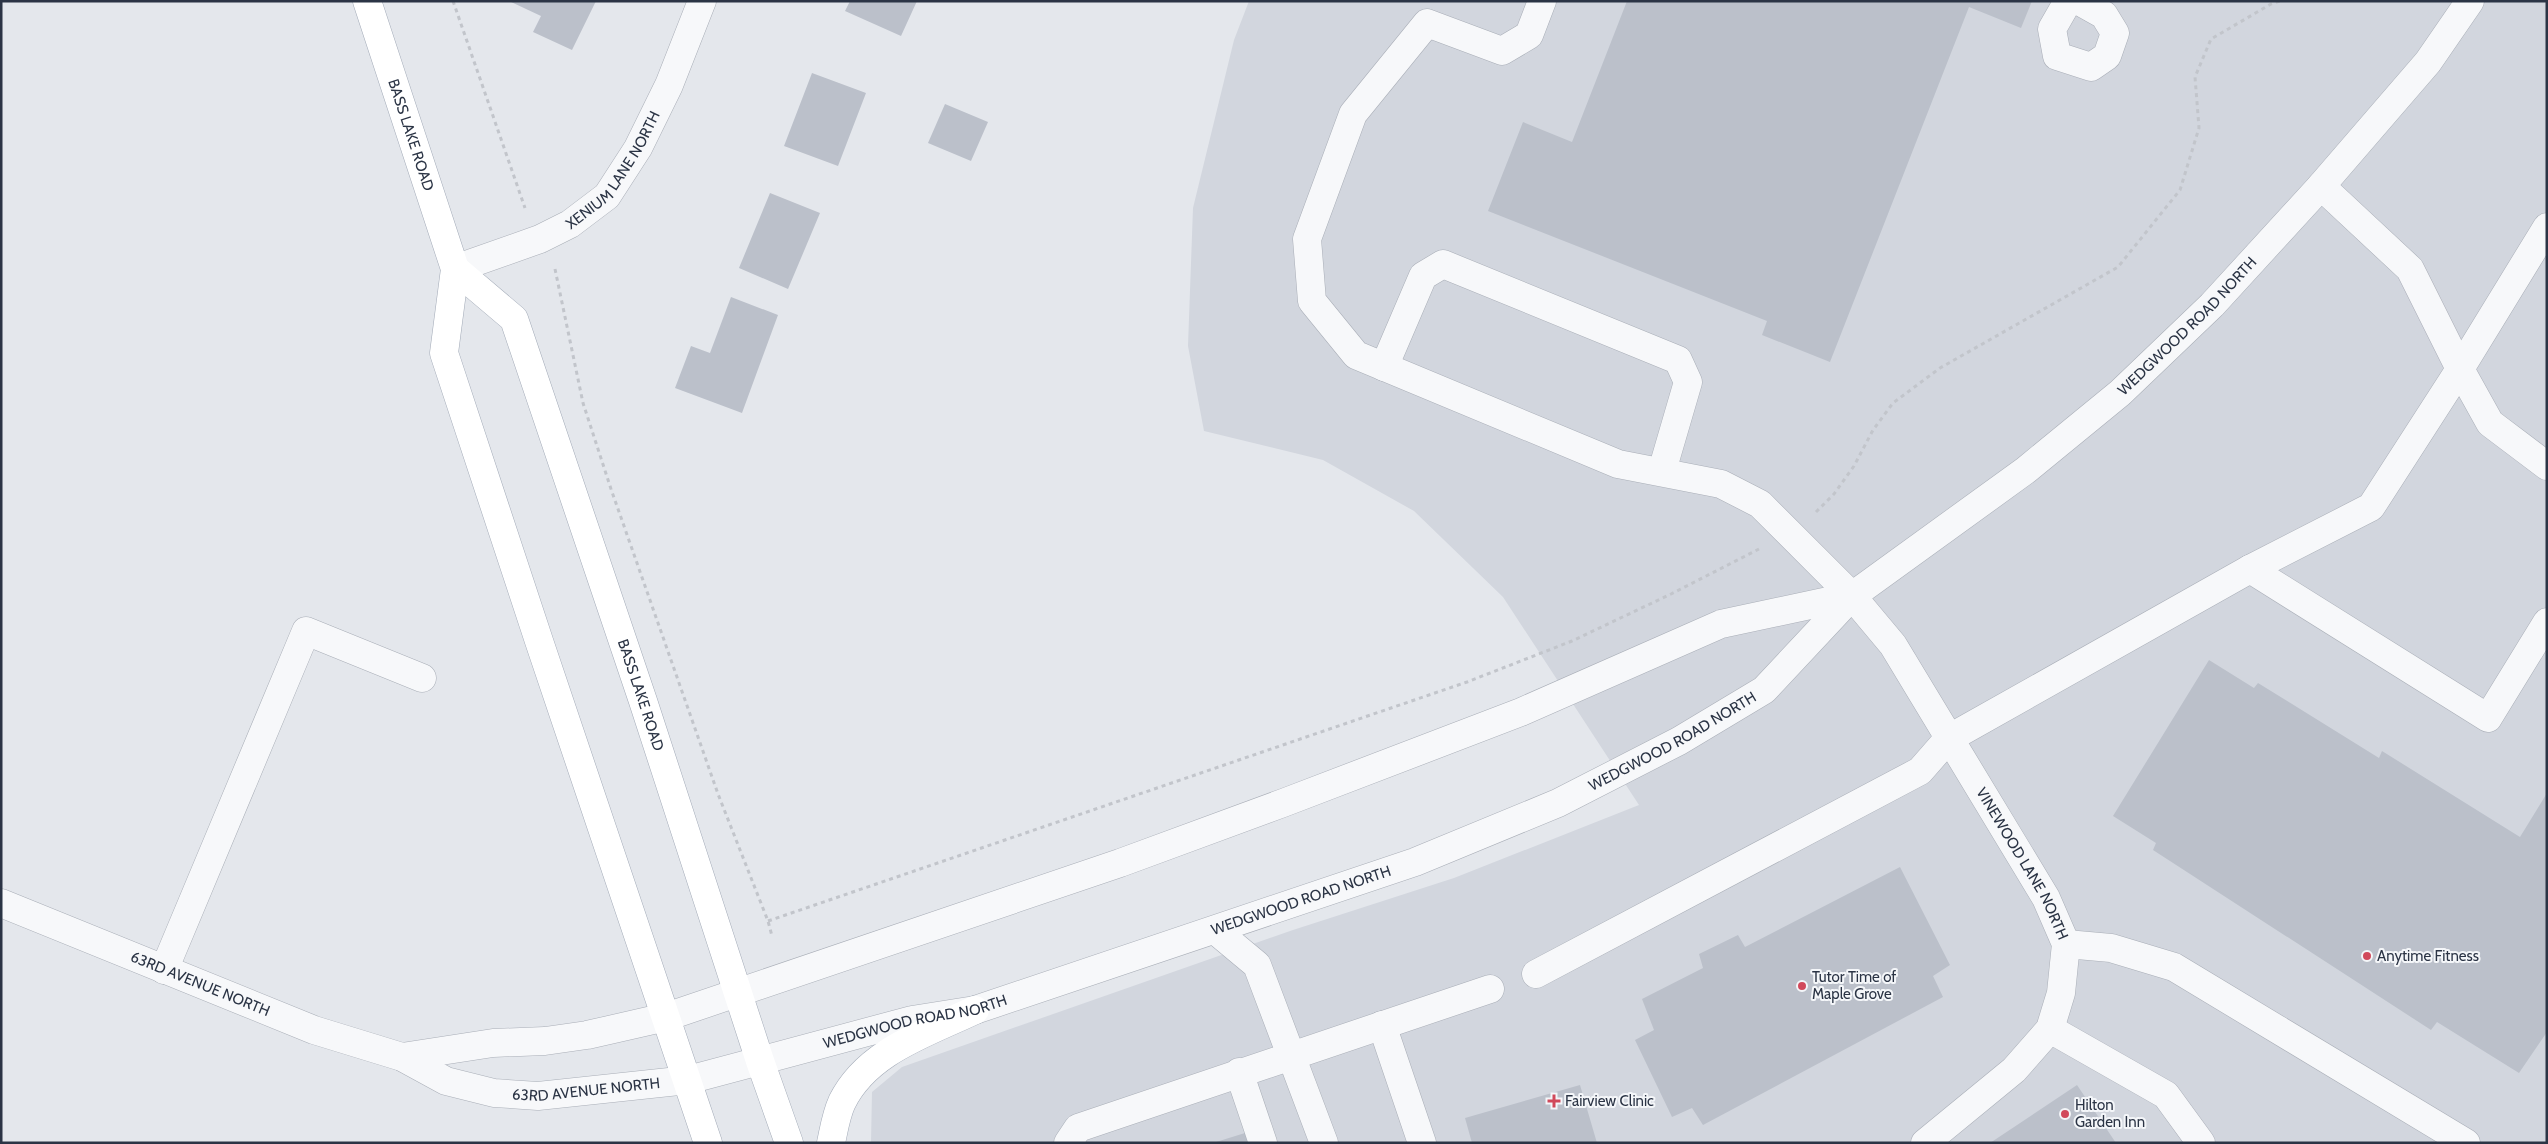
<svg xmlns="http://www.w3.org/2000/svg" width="2548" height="1144" viewBox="0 0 2548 1144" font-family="Cabin,sans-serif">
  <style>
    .built { fill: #d2d6de }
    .building { fill: #bbc0ca }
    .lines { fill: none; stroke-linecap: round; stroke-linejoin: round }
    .minor-casing { stroke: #a9aeb7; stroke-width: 29 }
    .major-casing { stroke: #a3abb8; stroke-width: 29 }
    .path { stroke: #c2c5cb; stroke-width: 3; stroke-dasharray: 4 4; stroke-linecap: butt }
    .minor { stroke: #f7f8fa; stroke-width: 28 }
    .major { stroke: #fff; stroke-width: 28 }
    .poi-dot { fill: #d1495b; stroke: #f4f6f9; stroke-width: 2 }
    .labels { text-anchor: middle; stroke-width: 4; stroke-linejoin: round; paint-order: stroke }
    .street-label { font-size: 15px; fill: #2b3445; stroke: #f4f6f9 }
    .poi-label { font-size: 15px; fill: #2b3445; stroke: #f4f6f9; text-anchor: start }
  </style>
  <rect width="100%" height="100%" fill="#e4e7ec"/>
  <!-- built -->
  <path class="built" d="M 1249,1 L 2547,1 L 2547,1143 L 871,1143 L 872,1092 L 902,1067 L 1293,930 L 1454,878 L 1639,805 L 1503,597 L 1414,511 L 1323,460 L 1204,431 L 1188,346 L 1193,208 L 1234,40 Z"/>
  <!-- building -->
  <path class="building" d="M 509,1 L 596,1 L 572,50 L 533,32 L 541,16 Z
    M 850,1 L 917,1 L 901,36 L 845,11 Z
    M 1627,1 L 2032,1 L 2021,28 L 1969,7 L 1830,362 L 1762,335 L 1767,321 L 1488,211 L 1523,122 L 1572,142 Z
    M 812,73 L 866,93 L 838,166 L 784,146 Z
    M 945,104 L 988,122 L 971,161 L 928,143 Z
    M 770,193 L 820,213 L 788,289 L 739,268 Z
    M 731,297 L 778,315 L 742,413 L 675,388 L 691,346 L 710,353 Z
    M 2209,660 L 2254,688 L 2258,683 L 2379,758 L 2382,751 L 2520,837 L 2547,793 L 2547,1032 L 2519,1073 L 2437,1022 L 2431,1030 L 2153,850 L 2156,843 L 2113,816 Z
    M 1900,867 L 1950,965 L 1933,976 L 1943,997 L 1703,1125 L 1692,1108 L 1672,1117 L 1635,1040 L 1654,1030 L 1642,999 L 1703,968 L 1699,954 L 1738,935 L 1745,947 Z
    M 1580,1085 L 1597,1143 L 1472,1143 L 1465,1118 Z
    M 2077,1085 L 2116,1143 L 1990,1143 Z
    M 1245,1133 L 1248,1143 L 1216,1143 L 1216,1142 Z"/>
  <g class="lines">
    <defs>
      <g id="minor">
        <path id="s1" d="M 1542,1 L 1529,35 L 1502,51 L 1427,23 L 1353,114 L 1307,239 L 1312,301 L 1356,355 L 1618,464 L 1721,484 L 1760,504 L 1852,596 L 1893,645 L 2046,898 L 2066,944 L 2061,993 L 2050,1029 L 2014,1070 L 1925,1143"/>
        <path d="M 2068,1 L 2052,29 L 2057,56 L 2091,67 L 2107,56 L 2115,33 L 2104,15 L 2079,1"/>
        <path d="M 2547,227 L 2460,369 L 2490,423 L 2547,466"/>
        <path id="s2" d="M 455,269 L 540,239 L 570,224 L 607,196 L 638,148 L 669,85 L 702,1"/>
        <path d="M 1384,367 L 1423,276 L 1443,264 L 1678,360 L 1688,382 L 1662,471"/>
        <path d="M 2250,569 L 2488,718 L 2547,622"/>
        <path id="s3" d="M 1,903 L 314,1030 L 402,1057 L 446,1081 L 494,1093 L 538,1096 L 688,1080 L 912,1020 L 975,1010 L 1415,862 L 1558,803 L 1679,741 L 1764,690 L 1852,596 L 2026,470 L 2120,393 L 2212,305 L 2321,186 L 2428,62 L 2470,1"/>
        <path d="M 1215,930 L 1257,965 L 1324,1143"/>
        <path d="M 2066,944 L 2111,948 L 2174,967 L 2466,1143"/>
        <path d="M 164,970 L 306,631 L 422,678"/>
        <path d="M 1536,974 L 1920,771 L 1948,739 L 2250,569 L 2371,507 L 2460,369 L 2410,269 L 2321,186"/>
        <path d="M 1382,1025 L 1422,1143"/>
        <path d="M 2050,1029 L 2166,1095 L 2201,1143"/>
        <path d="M 402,1057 L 493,1043 L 545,1041 L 587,1035 L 666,1017 L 1120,863 L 1283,803 L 1521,712 L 1721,624 L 1852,596"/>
        <path d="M 1239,1072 L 1263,1143"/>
        <path d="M 1068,1143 L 1078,1128 L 1490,989"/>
      </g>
      <g id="major">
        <path id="s4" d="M 367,1 L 455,269 L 444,353 L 539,641 L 708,1143"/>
        <path id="s5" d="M 455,269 L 514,319 L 643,701 L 760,1061 L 789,1143"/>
        <path d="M 831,1143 C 834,1129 836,1115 842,1102 C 867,1051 927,1033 975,1010"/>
      </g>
    </defs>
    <!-- minor casing -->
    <use href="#minor" class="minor-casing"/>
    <!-- major casing -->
    <use href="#major" class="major-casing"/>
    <!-- path -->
    <path class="path" d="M 453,1 L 525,208
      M 555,269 L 583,403 L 611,489 L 718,794 L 768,921 L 772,936
      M 1816,512 L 1834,494 L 1854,466 L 1873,430 L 1893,403 L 1940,368 L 2118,267 L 2180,190 L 2199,128 L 2195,77 L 2211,39 L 2271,4 L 2280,1
      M 768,921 L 1467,682 L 1572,641 L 1671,594 L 1759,549"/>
    <!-- minor -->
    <use href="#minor" class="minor"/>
    <!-- major -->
    <use href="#major" class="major"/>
  </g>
  <!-- markers -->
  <g class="poi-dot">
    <circle cx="2367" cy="956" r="5"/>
    <circle cx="1802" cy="986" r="5"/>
    <path d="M1551.5 1093.5h5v5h5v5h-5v5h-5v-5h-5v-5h5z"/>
    <circle cx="2065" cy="1114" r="5"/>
  </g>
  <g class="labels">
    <!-- street labels -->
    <g class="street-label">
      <text dy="5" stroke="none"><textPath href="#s4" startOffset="141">BASS LAKE ROAD</textPath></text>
      <text dy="5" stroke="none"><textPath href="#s2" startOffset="194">XENIUM LANE NORTH</textPath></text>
      <text dy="5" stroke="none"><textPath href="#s3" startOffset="2434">WEDGWOOD ROAD NORTH</textPath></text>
      <text dy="5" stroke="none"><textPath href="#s5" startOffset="474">BASS LAKE ROAD</textPath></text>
      <text dy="5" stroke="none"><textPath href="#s3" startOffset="1769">WEDGWOOD ROAD NORTH</textPath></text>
      <text dy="5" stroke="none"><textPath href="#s1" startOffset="1411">VINEWOOD LANE NORTH</textPath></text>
      <text dy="5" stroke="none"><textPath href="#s3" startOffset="1364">WEDGWOOD ROAD NORTH</textPath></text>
      <text dy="5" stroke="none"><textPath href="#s3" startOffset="215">63RD AVENUE NORTH</textPath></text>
      <text dy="5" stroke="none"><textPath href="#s3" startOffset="959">WEDGWOOD ROAD NORTH</textPath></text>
      <text dy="5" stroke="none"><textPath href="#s3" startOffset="622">63RD AVENUE NORTH</textPath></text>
    </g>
    <!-- poi labels -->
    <g class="poi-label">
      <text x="2377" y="961">Anytime Fitness</text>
      <text x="1812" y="982">Tutor Time of<tspan x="1812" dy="17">Maple Grove</tspan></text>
      <text x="1565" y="1106">Fairview Clinic</text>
      <text x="2075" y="1110">Hilton<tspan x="2075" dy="17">Garden Inn</tspan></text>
    </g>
  </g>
  <!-- border -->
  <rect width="2548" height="1144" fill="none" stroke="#2b3445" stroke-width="5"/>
</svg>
